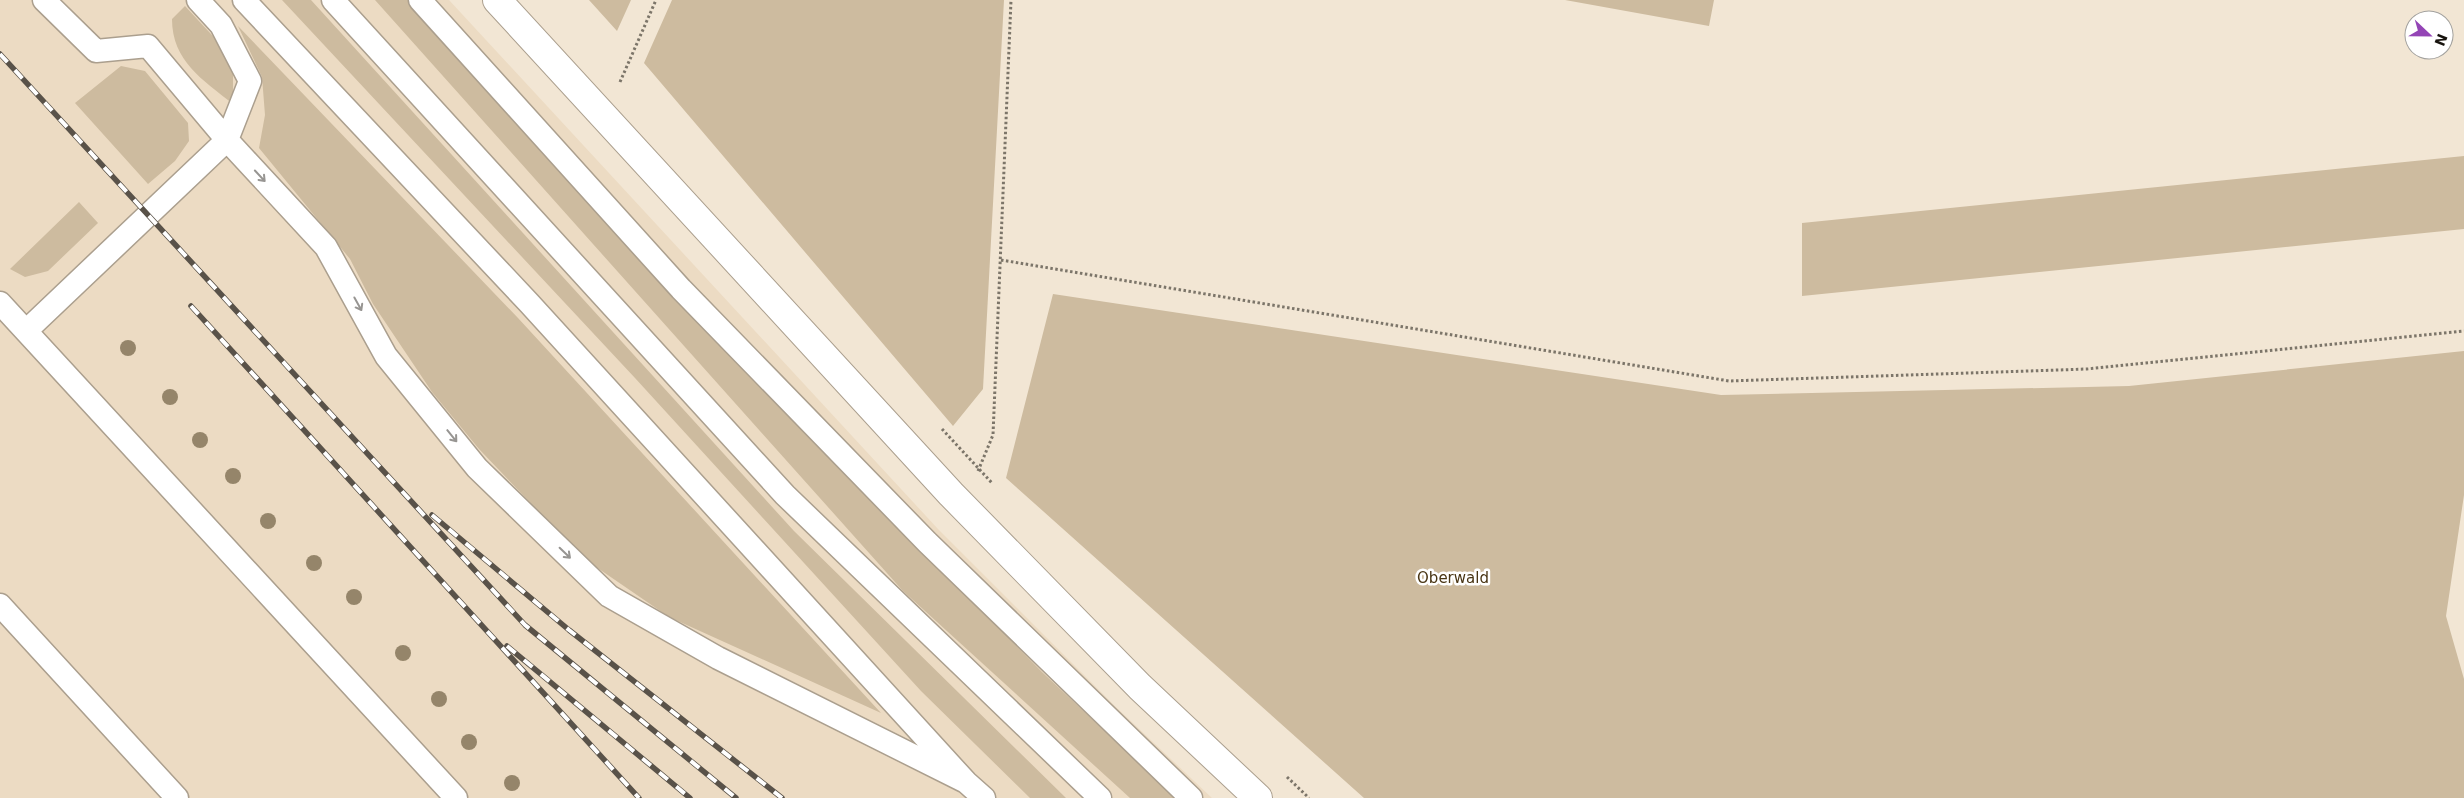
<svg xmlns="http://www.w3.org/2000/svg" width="2464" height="798" viewBox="0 0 2464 798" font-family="'DejaVu Sans',sans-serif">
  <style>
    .built { fill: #ecdbc3 }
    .green { fill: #cdbb9f }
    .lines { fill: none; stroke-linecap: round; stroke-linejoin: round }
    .service-casing { stroke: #ab9f8e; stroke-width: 25 }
    .tertiary-casing { stroke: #ab9f8e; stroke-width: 30 }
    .path { stroke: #7c7569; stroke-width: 3; stroke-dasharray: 2.5 2.5; stroke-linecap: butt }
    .service { stroke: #fff; stroke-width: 22 }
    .tertiary { stroke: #fff; stroke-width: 28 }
    .rail-casing { stroke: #595249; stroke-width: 5.5 }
    .rail { stroke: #fff; stroke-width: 4; stroke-dasharray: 11; stroke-linecap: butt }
    .tree { fill: #95856a }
    .oneway { stroke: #979592 }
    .labels { text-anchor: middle; stroke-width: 5; stroke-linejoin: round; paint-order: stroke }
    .park-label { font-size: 15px; fill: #493514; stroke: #fff }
  </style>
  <rect width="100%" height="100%" fill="#f2e6d4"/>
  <!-- built -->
  <path class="built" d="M 0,0 L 449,0 L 938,529 L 1116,707 L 1212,798 L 0,798 Z"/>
  <!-- green -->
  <path class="green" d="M 282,0 L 311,0 L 794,531 L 1066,798 L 1030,798 L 921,691 L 635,378 Z
    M 375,0 L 410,0 L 667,288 L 1042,672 L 1176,798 L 1130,798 L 903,591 Z
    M 589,0 L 631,0 L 617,31 Z
    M 672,0 L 1004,0 L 983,389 L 953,426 L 644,63 Z
    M 1565,0 L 1714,0 L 1709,26 Z
    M 185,6 L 223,47 L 233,74 L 233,104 C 203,80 172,61 172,19 Z
    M 238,26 L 518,318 L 881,713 L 669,617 L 583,558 L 479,449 L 432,392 L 373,304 L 350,259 L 259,148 L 265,115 L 262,77 Z
    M 121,66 L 145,71 L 188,123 L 189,141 L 175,161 L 148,184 L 75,103 Z
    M 2464,156 L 2464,229 L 1802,296 L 1802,223 Z
    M 79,202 L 98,223 L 48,271 L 25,277 L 10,269 Z
    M 1053,294 L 1721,395 L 2129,386 L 2464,351 L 2464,495 L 2446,616 L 2464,679 L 2464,798 L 1364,798 L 1006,478 Z"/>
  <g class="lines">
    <defs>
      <path id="service" d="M 198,0 L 221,25 L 250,81 L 227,140 L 326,247 L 386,356 L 477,468 L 609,596 L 718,658 L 966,782
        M 244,0 L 529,303 L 966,782 L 984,798
        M 333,0 L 785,495 L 1100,798
        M 420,0 L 681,289 L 927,542 L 1191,798
        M 0,303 L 456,798
        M 26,331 L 227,140 L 148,46 L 96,51 L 44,0
        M 0,605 L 177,798"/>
      <path id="tertiary" d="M 497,0 L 951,494 L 1140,687 L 1258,798"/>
    </defs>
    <!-- service casing -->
    <use href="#service" class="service-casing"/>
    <!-- tertiary casing -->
    <use href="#tertiary" class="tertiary-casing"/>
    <!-- path -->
    <path class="path" d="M 620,82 L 656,0
      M 1001,260 L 1729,381 L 2087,369 L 2464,331
      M 942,429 L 992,483
      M 978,471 L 993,435 L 1011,0
      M 1287,777 L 1309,798"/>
    <!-- service -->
    <use href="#service" class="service"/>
    <!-- tertiary -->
    <use href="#tertiary" class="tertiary"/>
    <defs>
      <path id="rail" d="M 0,54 L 525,625 L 736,798
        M 191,306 L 639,798
        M 432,515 L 569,630 L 782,798
        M 507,646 L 690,798"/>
    </defs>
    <!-- rail casing -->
    <use href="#rail" class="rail-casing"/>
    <!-- rail -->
    <use href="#rail" class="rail"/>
  </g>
  <!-- trees -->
  <g class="tree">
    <circle cx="128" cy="348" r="8"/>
    <circle cx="170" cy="397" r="8"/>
    <circle cx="200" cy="440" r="8"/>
    <circle cx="233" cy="476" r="8"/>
    <circle cx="268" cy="521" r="8"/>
    <circle cx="314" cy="563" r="8"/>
    <circle cx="354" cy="597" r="8"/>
    <circle cx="403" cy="653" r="8"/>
    <circle cx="439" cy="699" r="8"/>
    <circle cx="469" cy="742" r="8"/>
    <circle cx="512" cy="783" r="8"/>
  </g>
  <!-- one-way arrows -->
  <defs><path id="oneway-shaft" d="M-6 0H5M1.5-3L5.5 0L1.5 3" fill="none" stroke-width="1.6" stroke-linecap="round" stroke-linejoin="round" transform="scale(1.25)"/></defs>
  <g class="oneway">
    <use href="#oneway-shaft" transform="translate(260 176) rotate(47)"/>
    <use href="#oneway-shaft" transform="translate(358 304) rotate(61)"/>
    <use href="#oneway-shaft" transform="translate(452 436) rotate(51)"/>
    <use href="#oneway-shaft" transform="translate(565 553) rotate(44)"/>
  </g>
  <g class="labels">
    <!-- park labels -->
    <g class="park-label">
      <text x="1453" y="583">Oberwald</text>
    </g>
  </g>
  <!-- north arrow -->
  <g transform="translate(2429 35) rotate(112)"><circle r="24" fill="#ffffff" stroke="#a2a19e"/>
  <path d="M0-4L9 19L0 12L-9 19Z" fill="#9445b6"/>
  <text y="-8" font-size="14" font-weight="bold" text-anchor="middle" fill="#17130d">N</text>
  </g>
</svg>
